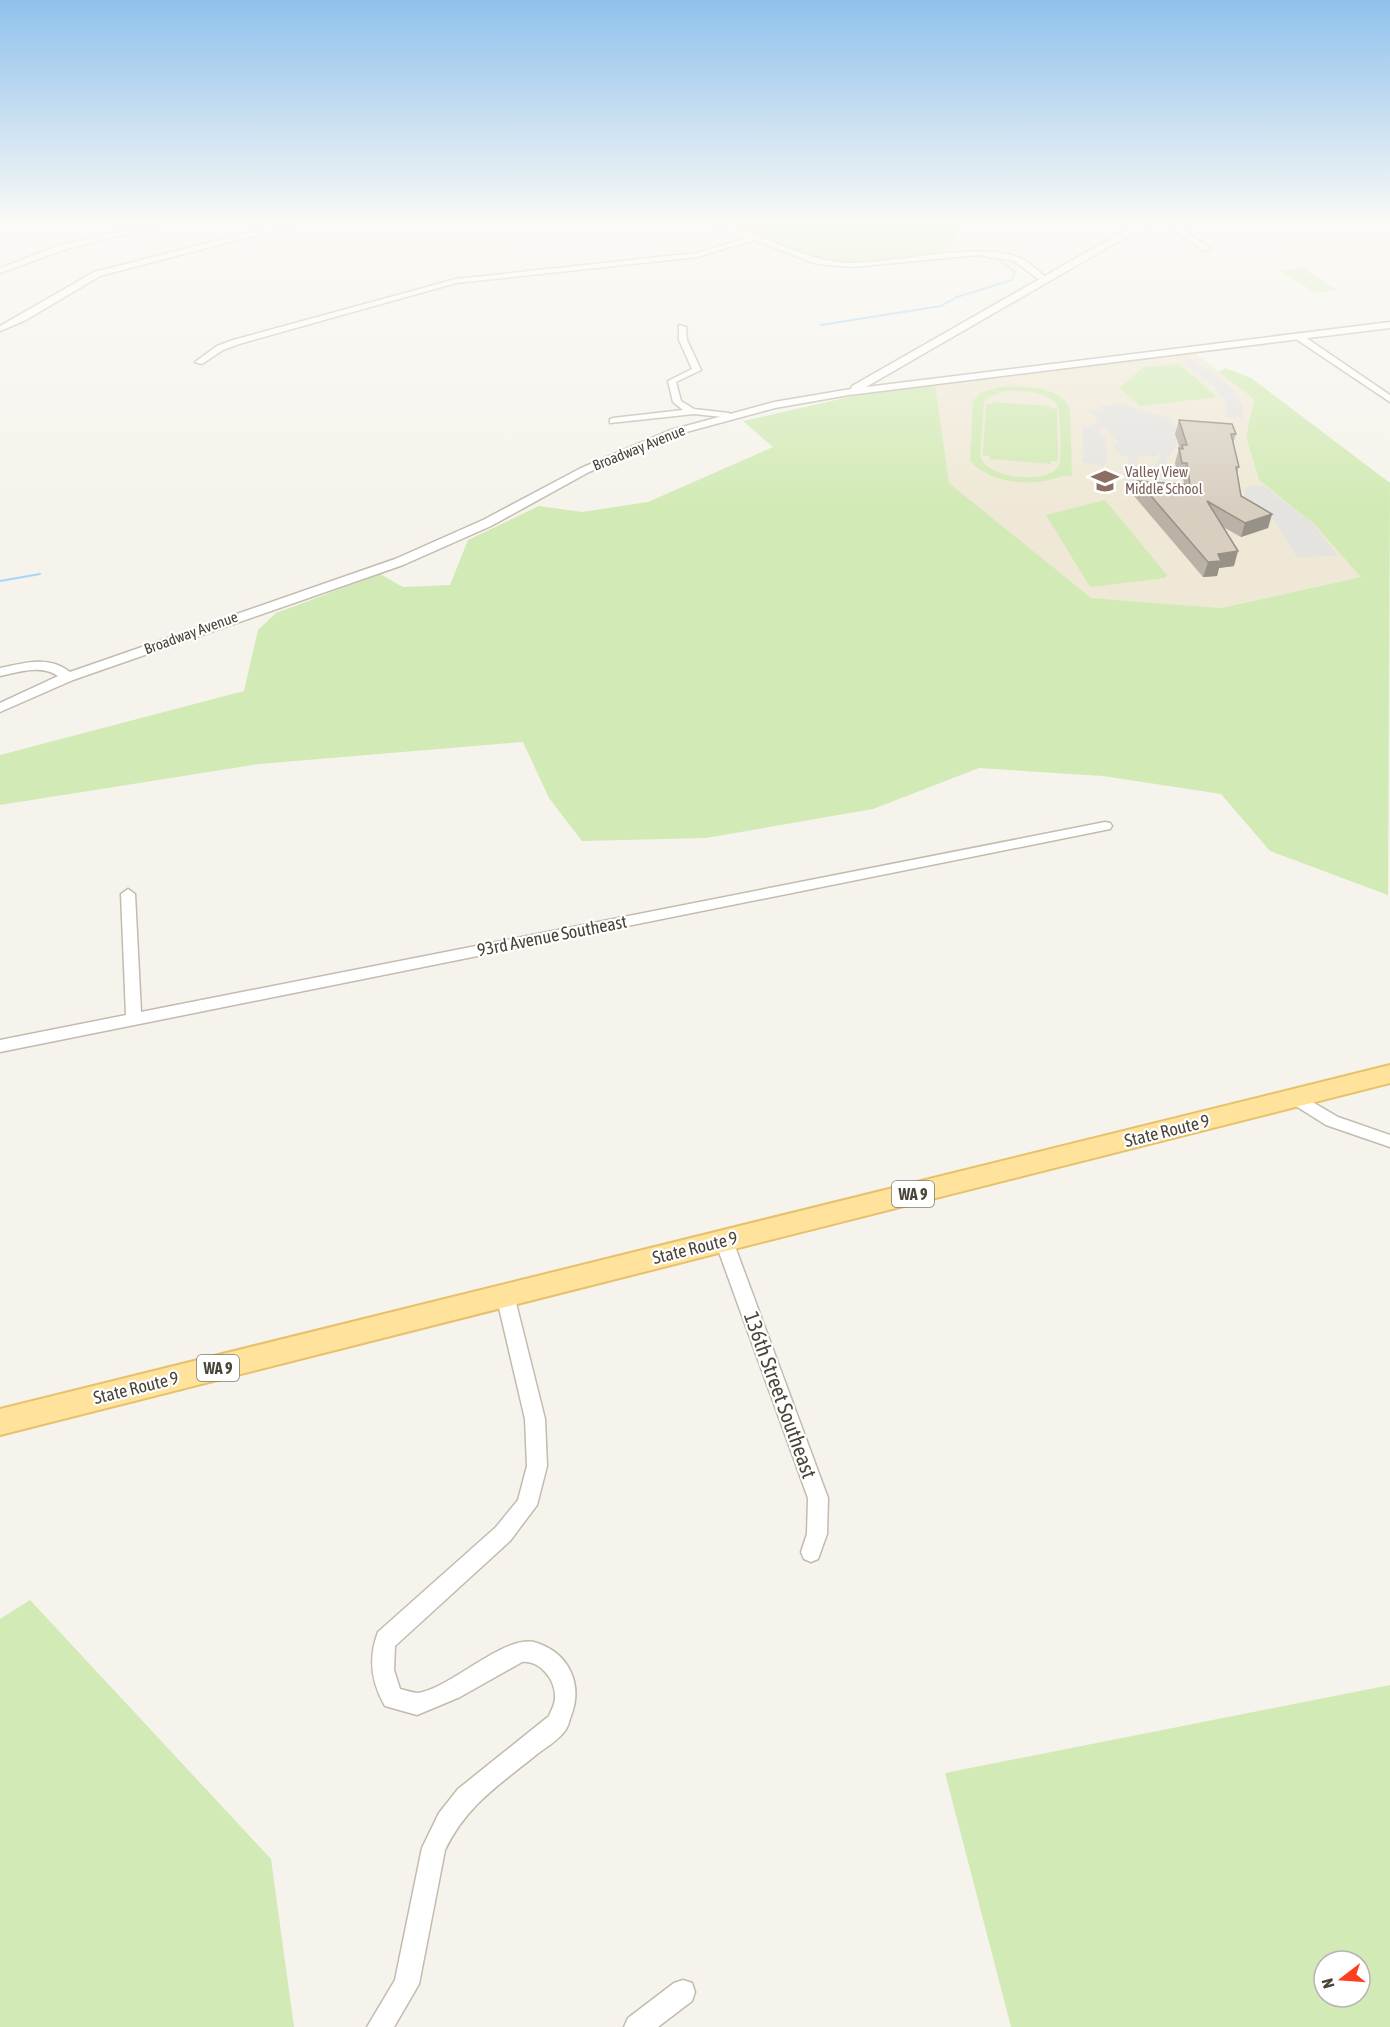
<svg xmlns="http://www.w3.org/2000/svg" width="1390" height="2027" viewBox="0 0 1390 2027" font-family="'Asap Condensed',sans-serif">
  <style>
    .education { fill: #efe8d6 }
    .green { fill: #d2eab5; fill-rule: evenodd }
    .parking { fill: #e5e3e0; fill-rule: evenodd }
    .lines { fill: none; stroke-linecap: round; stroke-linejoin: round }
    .stream { stroke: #a9d4f2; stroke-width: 2 }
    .minor-casing { stroke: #c2bbae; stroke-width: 3 }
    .tertiary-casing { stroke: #c2bbae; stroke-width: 3 }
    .primary-casing { stroke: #e6c16a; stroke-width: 4 }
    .minor { fill: #fff; fill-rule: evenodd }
    .tertiary { fill: #fff; fill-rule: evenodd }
    .primary { fill: #ffe39c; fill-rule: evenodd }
    .wall { fill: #bab2a6 }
    .shaded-wall { fill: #979187 }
    .building { fill: #d8cfc1; stroke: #979187; stroke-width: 1.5 }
    .labels { text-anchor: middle; stroke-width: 4.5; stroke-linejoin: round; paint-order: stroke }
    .far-street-label { font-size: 15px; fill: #4b4439; stroke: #fff }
    .far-education-label { font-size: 15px; fill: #785e54; stroke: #fff; text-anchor: start }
    .shield { fill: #fff; stroke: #817c74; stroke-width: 1.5 }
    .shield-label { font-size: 16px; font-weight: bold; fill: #4b4439 }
    .street-label { font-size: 18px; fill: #4b4439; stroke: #fff }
    .near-street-label { font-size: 21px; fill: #4b4439; stroke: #fff }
  </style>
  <rect width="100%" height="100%" fill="#f6f3ec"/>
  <!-- education -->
  <path class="education" d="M 1193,352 L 1254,398 L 1246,438 L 1259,480 L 1315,525 L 1362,577 L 1221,608 L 1090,598 L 949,483 L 935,384 Z"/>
  <!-- green -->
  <path class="green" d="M 735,223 L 952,223 L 959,226 C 955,236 951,246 942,253 C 930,262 840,264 823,260 C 796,255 758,236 732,226 Z
    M 1303,268 L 1337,290 L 1315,293 L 1281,271 Z
    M 1179,364 L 1217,397 L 1141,406 L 1119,388 L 1144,367 Z
    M 1225,368 L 1251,378 L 1390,483 L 1388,895 L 1270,851 L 1221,794 L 1103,776 L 979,768 L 873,809 L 706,838 L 582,841 L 549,798 L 523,742 L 259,764 L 0,805 L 0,755 L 244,691 L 258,630 L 276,613 L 380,574 L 403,587 L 450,585 L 468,540 L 539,506 L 582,512 L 648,502 L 773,447 L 743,421 L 897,386 L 935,384 L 949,483 L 1091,598 L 1221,608 L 1361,577 L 1315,525 L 1259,480 L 1246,437 L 1254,399 L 1219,372 Z
    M 1000,387 C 1021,386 1062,385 1070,410 L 1072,476 C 1062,475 1055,479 1045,481 C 1020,485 988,481 970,461 L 973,401 L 980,393 ZM 1006,391 C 1024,390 1047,391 1058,406 C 1060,416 1063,460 1058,467 C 1046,485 985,478 980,456 L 984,402 L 991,396 Z
    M 992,402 L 1050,406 L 1050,408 L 1057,409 L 1058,461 L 1051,461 L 1051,464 L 989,459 L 989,456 L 983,456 L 986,404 L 992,404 Z
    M 1105,500 L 1167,575 L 1165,578 L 1090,587 L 1046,515 Z
    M 30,1600 L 271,1859 L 294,2027 L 0,2027 L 0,1619 Z
    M 1390,1685 L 1390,2027 L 1011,2027 L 945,1773 ZM 1324,1961 L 1360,1961 L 1360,1997 L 1324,1997 Z"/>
  <!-- parking -->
  <path class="parking" d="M 1193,360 L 1229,385 L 1243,406 L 1243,419 L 1225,417 L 1227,409 L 1224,399 L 1211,383 L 1187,367 L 1190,366 L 1184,361 Z
    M 1122,404 L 1168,418 L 1175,423 L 1177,445 L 1165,462 L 1171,464 L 1172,467 L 1166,469 L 1172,469 L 1173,474 L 1168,475 L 1173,485 L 1141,494 L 1122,485 L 1128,483 L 1123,474 L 1128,466 L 1129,457 L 1121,456 L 1113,445 L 1119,443 L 1105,428 L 1100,428 L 1100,435 L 1105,436 L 1107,459 L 1104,466 L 1082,462 L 1084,455 L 1082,427 L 1089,427 L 1099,422 L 1088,409 L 1100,409 L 1099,406 ZM 1156,454 L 1162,454 L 1155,465 L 1163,483 L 1142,486 L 1135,482 L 1132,476 L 1138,462 L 1137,456 L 1158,456 Z
    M 1263,485 L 1312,523 L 1338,556 L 1297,557 L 1274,520 L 1244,496 L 1246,486 Z"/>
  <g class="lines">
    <!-- stream -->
    <path class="stream" d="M 821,325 L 941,306 L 957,297 L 1012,280 L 1015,272 L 1000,261
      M 0,581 L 40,574"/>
    <defs>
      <path id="minor" d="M 26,223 L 50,223 L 24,226 Z
        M 158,223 L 170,223 L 66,249 L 0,273 L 0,268 L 61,245 Z
        M 287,223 L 311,223 L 287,227 L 100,276 L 26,320 L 0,331 L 0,326 L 94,272 Z
        M 700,223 C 754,223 799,264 854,263 C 897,262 981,242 1018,257 C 1028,261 1040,272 1048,279 L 1041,281 L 1014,261 L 978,255 L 852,267 L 817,264 L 754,240 L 697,257 L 456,283 L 239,344 L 223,350 L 202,364 L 195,362 L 217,346 L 233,340 L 456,279 L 696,253 L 747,238 Z
        M 1164,223 L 1172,223 L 1211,249 L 1204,251 Z
        M 679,325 L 686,327 L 687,340 L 701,370 L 676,382 L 681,401 L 694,409 L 729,413 L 733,416 L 732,418 L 694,414 L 610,423 L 610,419 L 613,418 L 683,410 L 673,402 L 668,381 L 692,369 L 679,340 Z
        M 1296,335 L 1302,335 L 1390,395 L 1390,402 L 1296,339 Z
        M 1105,822 L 1110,823 L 1112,826 L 1110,829 L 0,1052 L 0,1040 L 126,1015 L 121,894 L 128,889 L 135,894 L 141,1012 Z
        M 1297,1093 L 1338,1117 L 1390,1135 L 1390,1147 L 1326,1125 L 1291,1103 L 1289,1099 L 1291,1095 Z
        M 724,1234 L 730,1236 L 733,1241 L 828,1498 L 827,1534 L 818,1559 L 811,1562 L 804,1559 L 801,1552 L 807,1534 L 808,1498 L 715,1241 L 718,1236 Z
        M 505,1287 L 511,1290 L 514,1295 L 545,1419 L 547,1466 L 537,1505 L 510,1541 L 395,1646 L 394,1670 L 400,1689 C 405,1690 413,1693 418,1693 C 452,1688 506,1632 537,1643 C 570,1654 583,1685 571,1716 C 569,1721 568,1728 564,1732 C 557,1741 545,1748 536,1755 C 499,1785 466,1806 445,1850 L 419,1984 L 394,2027 L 367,2027 L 395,1980 L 422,1848 L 439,1813 L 458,1789 L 549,1716 C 551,1711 555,1704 555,1698 C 556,1680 540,1660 522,1662 L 460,1697 L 417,1715 L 385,1706 C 371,1682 368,1658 378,1632 L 496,1527 L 518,1500 L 527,1466 L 525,1419 L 496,1295 L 499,1290 Z
        M 683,1980 L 692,1983 L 695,1992 L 692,2001 L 658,2027 L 624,2027 L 628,2018 L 674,1983 Z"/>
      <path id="tertiary" d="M 1143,223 L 1154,223 L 1119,241 L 866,387 L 1390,322 L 1390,328 L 849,395 L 775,408 L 679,434 L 589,472 L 491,526 L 403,565 L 73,680 L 0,712 L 0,703 L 58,676 C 41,664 19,672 0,676 L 0,668 C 24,663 49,655 70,672 L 395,559 L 483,520 L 581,468 L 671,430 L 774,402 L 851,389 L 852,386 L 1113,237 Z"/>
      <path id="primary" d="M 1390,1065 L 1390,1083 L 0,1435 L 0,1409 Z"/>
    </defs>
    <!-- minor casing -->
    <use href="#minor" class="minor-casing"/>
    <!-- tertiary casing -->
    <use href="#tertiary" class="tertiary-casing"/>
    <!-- primary casing -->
    <use href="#primary" class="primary-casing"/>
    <!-- minor -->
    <use href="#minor" class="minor"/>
    <!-- tertiary -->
    <use href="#tertiary" class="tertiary"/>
    <!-- primary -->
    <use href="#primary" class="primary"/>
  </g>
  <!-- wall -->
  <path class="wall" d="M 1179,420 L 1236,434 L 1233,444 L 1239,467 L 1237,472 L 1241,496 L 1272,514 L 1268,528 L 1241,537 L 1223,527 L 1234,566 L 1219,568 L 1217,576 L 1203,577 L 1134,496 L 1138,481 L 1184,484 L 1183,478 L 1178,477 L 1175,463 L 1179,448 L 1180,449 L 1175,434 Z"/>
  <!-- shaded-wall -->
  <path class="shaded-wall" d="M 1272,514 L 1268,528 L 1241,537 L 1245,523 Z
    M 1238,551 L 1234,566 L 1219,568 L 1217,576 L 1203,577 L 1208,562 L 1218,554 Z"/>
  <!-- building -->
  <path class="building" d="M 1179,420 L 1232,424 L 1236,434 L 1231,434 L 1239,467 L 1236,467 L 1241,496 L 1272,514 L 1245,523 L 1207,501 L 1238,551 L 1218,554 L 1221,561 L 1208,562 L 1138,481 L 1190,485 L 1187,463 L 1182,463 L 1179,448 L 1183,449 L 1182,445 L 1187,445 Z"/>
  <!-- sky -->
  <linearGradient id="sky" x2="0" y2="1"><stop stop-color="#8fc1ec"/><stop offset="0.44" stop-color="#fbfaf6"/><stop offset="1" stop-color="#fbfaf6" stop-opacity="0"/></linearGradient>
  <rect width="1390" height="507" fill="url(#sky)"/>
  <!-- icons -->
  <defs>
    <symbol id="school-bare" viewBox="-9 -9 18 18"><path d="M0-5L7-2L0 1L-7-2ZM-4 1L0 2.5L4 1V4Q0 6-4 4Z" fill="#8d6e63" stroke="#fff" stroke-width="2.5" paint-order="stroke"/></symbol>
  </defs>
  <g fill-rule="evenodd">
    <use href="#school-bare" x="1086" y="462" width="38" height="38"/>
  </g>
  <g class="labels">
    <!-- far-street labels -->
    <g class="far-street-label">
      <text transform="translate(639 448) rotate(-22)" y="5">Broadway Avenue</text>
      <text transform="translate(191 633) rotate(-20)" y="5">Broadway Avenue</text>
    </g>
    <!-- far-education labels -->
    <g class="far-education-label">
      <text x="1125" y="477">Valley View<tspan x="1125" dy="17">Middle School</tspan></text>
    </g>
    <!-- shield labels -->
    <g class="shield">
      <rect x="892" y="1181" width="42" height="26" rx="4.5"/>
      <rect x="197" y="1355" width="42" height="26" rx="4.5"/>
    </g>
    <g class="shield-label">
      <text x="913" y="1200">WA 9</text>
      <text x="218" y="1374">WA 9</text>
    </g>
    <!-- street labels -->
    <g class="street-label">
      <text transform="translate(552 936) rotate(-11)" y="6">93rd Avenue Southeast</text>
      <text transform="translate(1167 1131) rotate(-14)" y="6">State Route 9</text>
      <text transform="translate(695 1248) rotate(-14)" y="6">State Route 9</text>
      <text transform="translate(136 1388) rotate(-14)" y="6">State Route 9</text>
    </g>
    <!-- near-street labels -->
    <g class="near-street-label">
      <text transform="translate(780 1395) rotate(70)" y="7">136th Street Southeast</text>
    </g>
  </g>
  <!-- north arrow -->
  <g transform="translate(1342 1979) rotate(253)"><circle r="28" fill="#ffffff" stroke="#b7b4b0" stroke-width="1.5"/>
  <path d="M0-4.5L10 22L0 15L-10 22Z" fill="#fc3f1d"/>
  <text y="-9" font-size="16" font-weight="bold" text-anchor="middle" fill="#4b4439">N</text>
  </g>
</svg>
